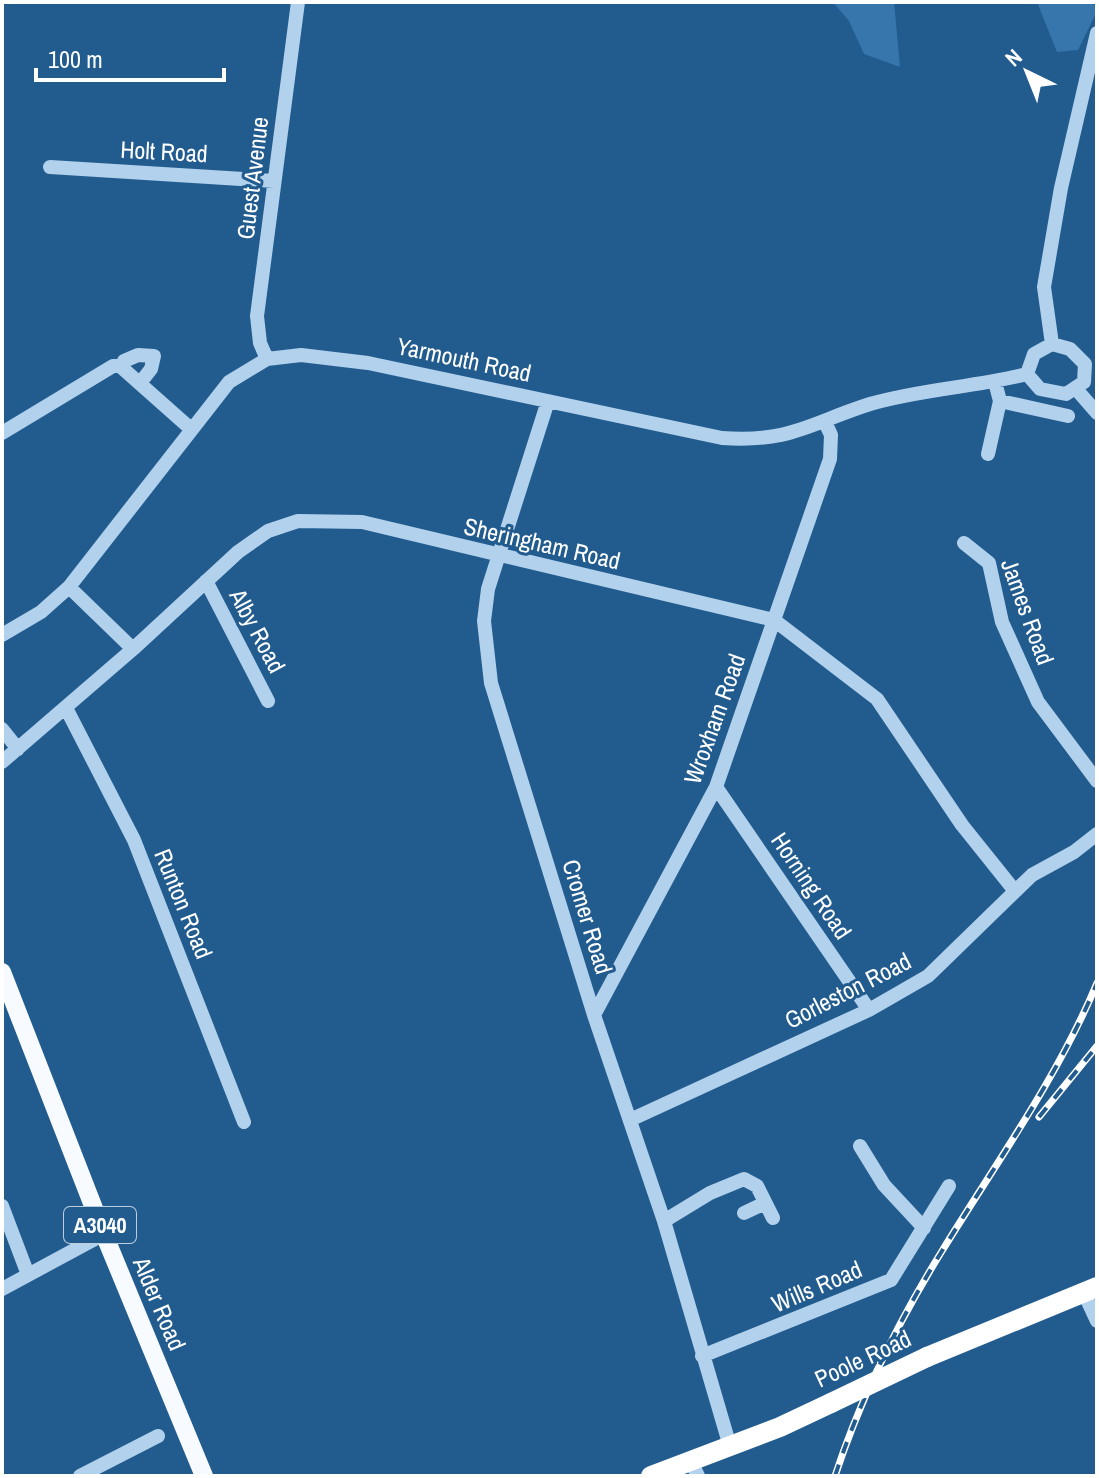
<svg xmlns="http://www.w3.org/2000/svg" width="1099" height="1478" viewBox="0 0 1099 1478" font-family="'Archivo Narrow',sans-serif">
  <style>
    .green { fill: #3676ac }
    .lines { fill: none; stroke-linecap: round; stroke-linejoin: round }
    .minor { stroke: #b2d1ec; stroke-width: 14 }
    .major { stroke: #f7fbff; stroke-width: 18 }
    .highway { stroke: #fff; stroke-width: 20 }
    .rail-casing { stroke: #fff; stroke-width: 7 }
    .rail { stroke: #225c8f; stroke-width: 4; stroke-dasharray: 12; stroke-linecap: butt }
    .highway-bridge { stroke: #fff; stroke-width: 20 }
    .labels { text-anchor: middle; stroke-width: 6; stroke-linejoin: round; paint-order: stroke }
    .shield { fill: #225c8f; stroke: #bdcedd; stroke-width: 2 }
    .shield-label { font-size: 22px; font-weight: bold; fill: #fff }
    .street-label { font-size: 24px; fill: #fff; stroke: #225c8f }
  </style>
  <rect width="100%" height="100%" fill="#225c8f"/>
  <!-- green -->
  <path class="green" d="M 833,2 L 894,2 L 900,67 L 864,54 L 849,21 Z
    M 1037,2 L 1093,2 L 1097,11 L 1078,50 L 1057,52 Z"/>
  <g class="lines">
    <!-- minor -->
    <path class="minor" d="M 50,167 L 274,181
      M 1052,344 L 1044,287 L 1061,188 L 1097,33
      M 1052,344 L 1070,349 L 1085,364 L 1084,382 L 1066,394 L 1040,389 L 1027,374 L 1034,354 Z
      M 267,359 L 260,343 L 257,316 L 298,2
      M 123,368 L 124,361 L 138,355 L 154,356 L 151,369 L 140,383
      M 1077,390 L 1097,413
      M 548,401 L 488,589 L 484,621 L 491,683 L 594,1015 L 664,1221 L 729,1443
      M 1000,401 L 1068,416
      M 2,433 L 113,366 L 120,366 L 191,429
      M 988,454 L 1000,401 L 995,382
      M 964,543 L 989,563 L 1002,622 L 1038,702 L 1097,781
      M 206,581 L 268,701
      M 69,587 L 133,649
      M 2,635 L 41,612 L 69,587 L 229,382 L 267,359 L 301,355 L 368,363 L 722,438 C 790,443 810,423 870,404 C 921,389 976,387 1027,374
      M 66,708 L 134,840 L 244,1122
      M 2,729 L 18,749
      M 2,762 L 133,649 L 238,552 L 268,531 L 298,521 L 362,522 L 774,620 L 877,699 L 962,825 L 1014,890
      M 716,787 L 869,1010
      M 594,1015 L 716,787 L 830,459 L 831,435 L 825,422
      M 630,1120 L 869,1010 L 928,976 L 1032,875 L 1074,852 L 1097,834
      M 860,1146 L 884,1185 L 924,1228
      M 2,1206 L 27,1272
      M 744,1213 L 765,1203
      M 664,1221 L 710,1193 L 744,1179 L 757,1186 L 773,1218
      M 2,1289 L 104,1234
      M 1084,1293 L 1097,1321
      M 702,1356 L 891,1280 L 949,1186
      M 690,1460 L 698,1476
      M 80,1476 L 158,1436"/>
    <!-- major -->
    <path class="major" d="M 2,972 L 104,1234 L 204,1476"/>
    <!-- highway -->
    <path class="highway" d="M 927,1357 L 1097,1287
      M 651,1476 L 780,1427 L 831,1403"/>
    <defs>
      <path id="rail" d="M 1039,1117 L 1097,1046
        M 835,1476 C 861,1397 898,1322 942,1251 C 996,1163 1057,1079 1097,983"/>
    </defs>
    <!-- rail casing -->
    <use href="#rail" class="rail-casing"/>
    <!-- rail -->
    <use href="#rail" class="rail"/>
    <!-- highway-bridge -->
    <path class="highway-bridge" d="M 831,1403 L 927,1357"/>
  </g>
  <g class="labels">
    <!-- shield labels -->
    <rect class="shield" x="64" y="1207" width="72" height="36" rx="6"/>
    <g class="shield-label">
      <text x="100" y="1233">A3040</text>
    </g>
    <!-- street labels -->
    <g class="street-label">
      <text transform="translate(164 152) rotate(3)" y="8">Holt Road</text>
      <text transform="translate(253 178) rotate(-83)" y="8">Guest Avenue</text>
      <text transform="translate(464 360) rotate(12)" y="8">Yarmouth Road</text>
      <text transform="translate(542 544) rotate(13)" y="8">Sheringham Road</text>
      <text transform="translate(1027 612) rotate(70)" y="8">James Road</text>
      <text transform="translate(257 631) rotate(62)" y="8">Alby Road</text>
      <text transform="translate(715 719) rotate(-70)" y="8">Wroxham Road</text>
      <text transform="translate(811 886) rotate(56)" y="8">Horning Road</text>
      <text transform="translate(183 904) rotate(68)" y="8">Runton Road</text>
      <text transform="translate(587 917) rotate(73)" y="8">Cromer Road</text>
      <text transform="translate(848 991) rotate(-27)" y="8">Gorleston Road</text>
      <text transform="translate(817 1287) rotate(-23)" y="8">Wills Road</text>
      <text transform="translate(159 1304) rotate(67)" y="8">Alder Road</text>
      <text transform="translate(863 1359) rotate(-25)" y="8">Poole Road</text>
    </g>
  </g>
  <!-- border -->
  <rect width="1099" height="1478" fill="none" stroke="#ffffff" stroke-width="8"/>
  <!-- north arrow -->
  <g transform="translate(1027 72) rotate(317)" stroke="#225c8f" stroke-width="6" paint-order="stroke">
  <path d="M0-6L14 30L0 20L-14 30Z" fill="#ffffff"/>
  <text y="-12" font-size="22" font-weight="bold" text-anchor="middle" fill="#ffffff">N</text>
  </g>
  <!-- scale -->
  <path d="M36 68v12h188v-12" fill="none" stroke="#ffffff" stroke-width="4"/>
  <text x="48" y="68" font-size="24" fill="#ffffff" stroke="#225c8f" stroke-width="6" paint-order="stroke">100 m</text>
</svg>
